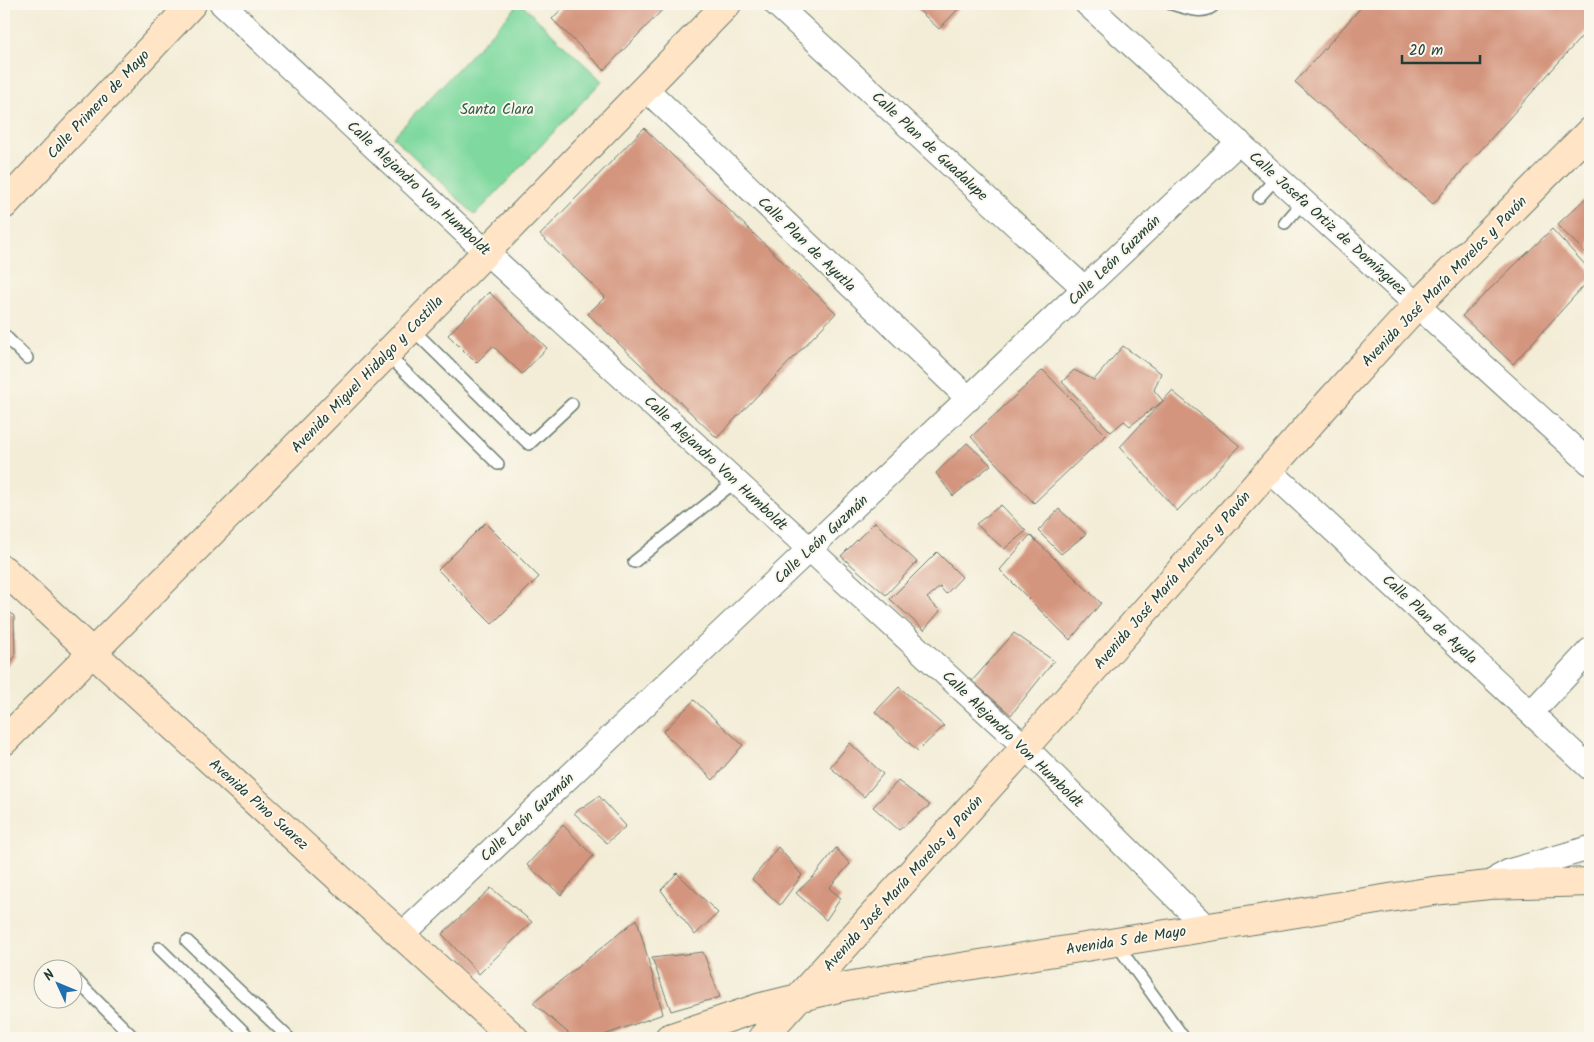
<svg xmlns="http://www.w3.org/2000/svg" width="1594" height="1042" viewBox="0 0 1594 1042" font-family="Kalam,sans-serif">
  <style>
    .park { fill: #7fd99f; stroke: #4f8b6a }
    .building { fill: #d4957e }
    .lines { fill: none; stroke-linecap: round; stroke-linejoin: round }
    .service-casing { stroke: #697b6d; stroke-width: 14 }
    .minor-casing { stroke: #697b6d; stroke-width: 26 }
    .secondary-casing { stroke: #697b6d; stroke-width: 30 }
    .service { stroke: #fff; stroke-width: 11 }
    .minor { stroke: #fff; stroke-width: 24 }
    .secondary { stroke: #ffe4c6; stroke-width: 28 }
    .labels { text-anchor: middle; stroke-width: 4; stroke-linejoin: round; paint-order: stroke }
    .street-label { font-size: 15px; fill: #1f3d34; stroke: #fbf7ec }
    .park-label { font-size: 15px; fill: #325c49; stroke: #fbf7ec }
  </style>
  <rect width="100%" height="100%" fill="#fbf7ec"/>
  <filter id="ink" filterUnits="userSpaceOnUse"><feTurbulence type="fractalNoise" baseFrequency=".02" numOctaves="2"/><feDisplacementMap in="SourceGraphic" scale="10" xChannelSelector="R" yChannelSelector="G"/><feConvolveMatrix kernelMatrix="1 2 1 2 8 2 1 2 1" color-interpolation-filters="sRGB"/></filter>
  <filter id="wash" filterUnits="userSpaceOnUse"><feTurbulence type="fractalNoise" baseFrequency=".0096" numOctaves="4" result="noise"/><feDisplacementMap in="SourceGraphic" scale="20" xChannelSelector="R" yChannelSelector="G"/><feGaussianBlur stdDeviation="1.12" result="paint"/><feColorMatrix in="noise" values="0 0 0 0 0 0 0 0 0 0 0 0 0 0 0 0 0 1.4 0 .05"/><feComposite in="paint" operator="in"/></filter>
  <g filter="url(#wash)">
    <rect width="100%" height="100%" fill="#f3edd7"/>
    <!-- park -->
    <path class="park" d="M 519,4 L 521,4 L 602,81 L 475,215 L 393,137 Z"/>
    <g id="blocks">
      <!-- building -->
      <path class="building" d="M 566,4 L 668,4 L 604,70 L 552,19 Z
        M 912,4 L 963,4 L 939,29 Z
        M 1364,4 L 1590,4 L 1590,27 L 1433,204 L 1295,82 Z
        M 644,128 L 836,313 L 717,438 L 588,314 L 605,297 L 540,235 Z
        M 1590,194 L 1590,255 L 1589,256 L 1557,225 Z
        M 1552,229 L 1590,270 L 1590,279 L 1513,364 L 1462,316 Z
        M 489,292 L 547,348 L 522,374 L 493,346 L 476,363 L 448,335 Z
        M 1123,346 L 1161,373 L 1154,390 L 1163,401 L 1130,426 L 1124,421 L 1111,432 L 1062,382 L 1074,370 L 1094,380 Z
        M 1043,370 L 1106,435 L 1034,503 L 971,437 Z
        M 1172,391 L 1240,446 L 1177,511 L 1120,447 Z
        M 967,443 L 991,465 L 953,496 L 936,473 Z
        M 1001,505 L 1026,531 L 1004,549 L 976,524 Z
        M 1059,509 L 1086,534 L 1061,554 L 1038,531 Z
        M 875,522 L 917,562 L 886,595 L 841,556 Z
        M 485,523 L 539,577 L 492,624 L 438,570 Z
        M 1030,535 L 1101,603 L 1070,640 L 1000,570 Z
        M 937,552 L 962,577 L 946,594 L 940,587 L 927,598 L 940,611 L 924,630 L 890,599 Z
        M 4,606 L 14,616 L 15,657 L 4,669 Z
        M 1014,633 L 1054,661 L 1011,715 L 972,681 Z
        M 899,687 L 944,726 L 918,751 L 875,712 Z
        M 694,700 L 743,745 L 713,780 L 663,732 Z
        M 850,743 L 883,774 L 864,797 L 830,767 Z
        M 898,781 L 930,805 L 899,830 L 873,807 Z
        M 599,796 L 626,826 L 607,843 L 574,813 Z
        M 563,825 L 593,856 L 561,895 L 527,865 Z
        M 778,847 L 802,875 L 780,905 L 752,879 Z
        M 836,848 L 850,864 L 829,888 L 841,898 L 826,920 L 796,893 L 814,876 Z
        M 677,873 L 718,913 L 695,935 L 661,890 Z
        M 491,888 L 532,922 L 479,974 L 442,934 Z
        M 637,919 L 663,1014 L 596,1038 L 574,1038 L 533,1003 Z
        M 703,952 L 720,997 L 671,1011 L 652,958 Z"/>
    </g>
  </g>
  <g filter="url(#ink)">
    <use href="#blocks" fill-opacity="0" stroke="#697b6d" stroke-width="1"/>
    <g class="lines">
      <defs>
        <path id="service" d="M 1171,4 C 1184,7 1205,17 1215,4
          M 1259,197 L 1277,177
          M 1285,223 L 1303,202
          M 411,328 L 529,444 L 572,404
          M 4,335 L 27,358
          M 387,354 L 498,464
          M 634,562 L 736,481
          M 187,941 L 289,1038
          M 1115,942 L 1184,1038
          M 159,948 L 250,1038
          M 72,976 L 134,1038
          M 1589,1036 L 1590,1035"/>
        <path id="minor" d="M 222,4 L 486,252 L 1025,747 L 1206,927
          M 776,4 L 1084,288
          M 1087,4 L 1590,463
          M 645,88 L 969,399
          M 1269,470 L 1590,768
          M 1531,713 L 1590,650
          M 1489,885 L 1499,877 L 1510,871 L 1590,848
          M 402,935 L 1239,142"/>
        <path id="secondary" d="M 4,205 L 192,4
          M 4,570 L 83,644 L 514,1038
          M 4,741 C 248,498 487,251 727,4
          M 669,1038 L 761,1007 L 847,986 L 893,978 L 1433,891 L 1489,885 L 1590,882
          M 762,1038 L 1025,747 L 1330,401 L 1417,305 L 1590,131"/>
      </defs>
      <!-- service casing -->
      <use href="#service" class="service-casing"/>
      <!-- minor casing -->
      <use href="#minor" class="minor-casing"/>
      <!-- secondary casing -->
      <use href="#secondary" class="secondary-casing"/>
      <!-- service -->
      <use href="#service" class="service"/>
      <!-- minor -->
      <use href="#minor" class="minor"/>
      <!-- secondary -->
      <use href="#secondary" class="secondary"/>
    </g>
  </g>
  <g class="labels">
    <!-- street labels -->
    <g class="street-label">
      <text transform="translate(98 104) rotate(-47)" y="5">Calle Primero de Mayo</text>
      <text transform="translate(930 146) rotate(43)" y="5">Calle Plan de Guadalupe</text>
      <text transform="translate(419 188) rotate(43)" y="5">Calle Alejandro Von Humboldt</text>
      <text transform="translate(1328 223) rotate(42)" y="5">Calle Josefa Ortiz de Domínguez</text>
      <text transform="translate(807 244) rotate(44)" y="5">Calle Plan de Ayutla</text>
      <text transform="translate(1114 260) rotate(-44)" y="5">Calle León Guzmán</text>
      <text transform="translate(1444 281) rotate(-46)" y="5">Avenida José María Morelos y Pavón</text>
      <text transform="translate(367 374) rotate(-46)" y="5">Avenida Miguel Hidalgo y Costilla</text>
      <text transform="translate(716 463) rotate(43)" y="5">Calle Alejandro Von Humboldt</text>
      <text transform="translate(821 539) rotate(-43)" y="5">Calle León Guzmán</text>
      <text transform="translate(1172 580) rotate(-49)" y="5">Avenida José María Morelos y Pavón</text>
      <text transform="translate(1430 619) rotate(43)" y="5">Calle Plan de Ayala</text>
      <text transform="translate(1013 739) rotate(44)" y="5">Calle Alejandro Von Humboldt</text>
      <text transform="translate(259 804) rotate(42)" y="5">Avenida Pino Suarez</text>
      <text transform="translate(527 817) rotate(-43)" y="5">Calle León Guzmán</text>
      <text transform="translate(903 883) rotate(-48)" y="5">Avenida José María Morelos y Pavón</text>
      <text transform="translate(1126 940) rotate(-9)" y="5">Avenida 5 de Mayo</text>
    </g>
    <!-- park labels -->
    <g class="park-label">
      <text x="497" y="114">Santa Clara</text>
    </g>
  </g>
  <!-- margin -->
  <rect width="1594" height="1042" fill="none" stroke="#fbf7ec" stroke-width="20"/>
  <!-- north arrow -->
  <g transform="translate(58 984) rotate(314)"><circle r="24" fill="#fbf7ec" stroke="#a3ada2"/>
  <path d="M0-4L9 19L0 12L-9 19Z" fill="#1f6fb2"/>
  <text y="-8" font-size="14" font-weight="bold" text-anchor="middle" fill="#1f3d34">N</text>
  </g>
  <!-- scale -->
  <path d="M1402 55v8h78v-8" fill="none" stroke="#1f3d34" stroke-width="2.5"/>
  <text x="1409" y="55" font-size="15" fill="#1f3d34" stroke="#fbf7ec" stroke-width="4" paint-order="stroke">20 m</text>
</svg>
